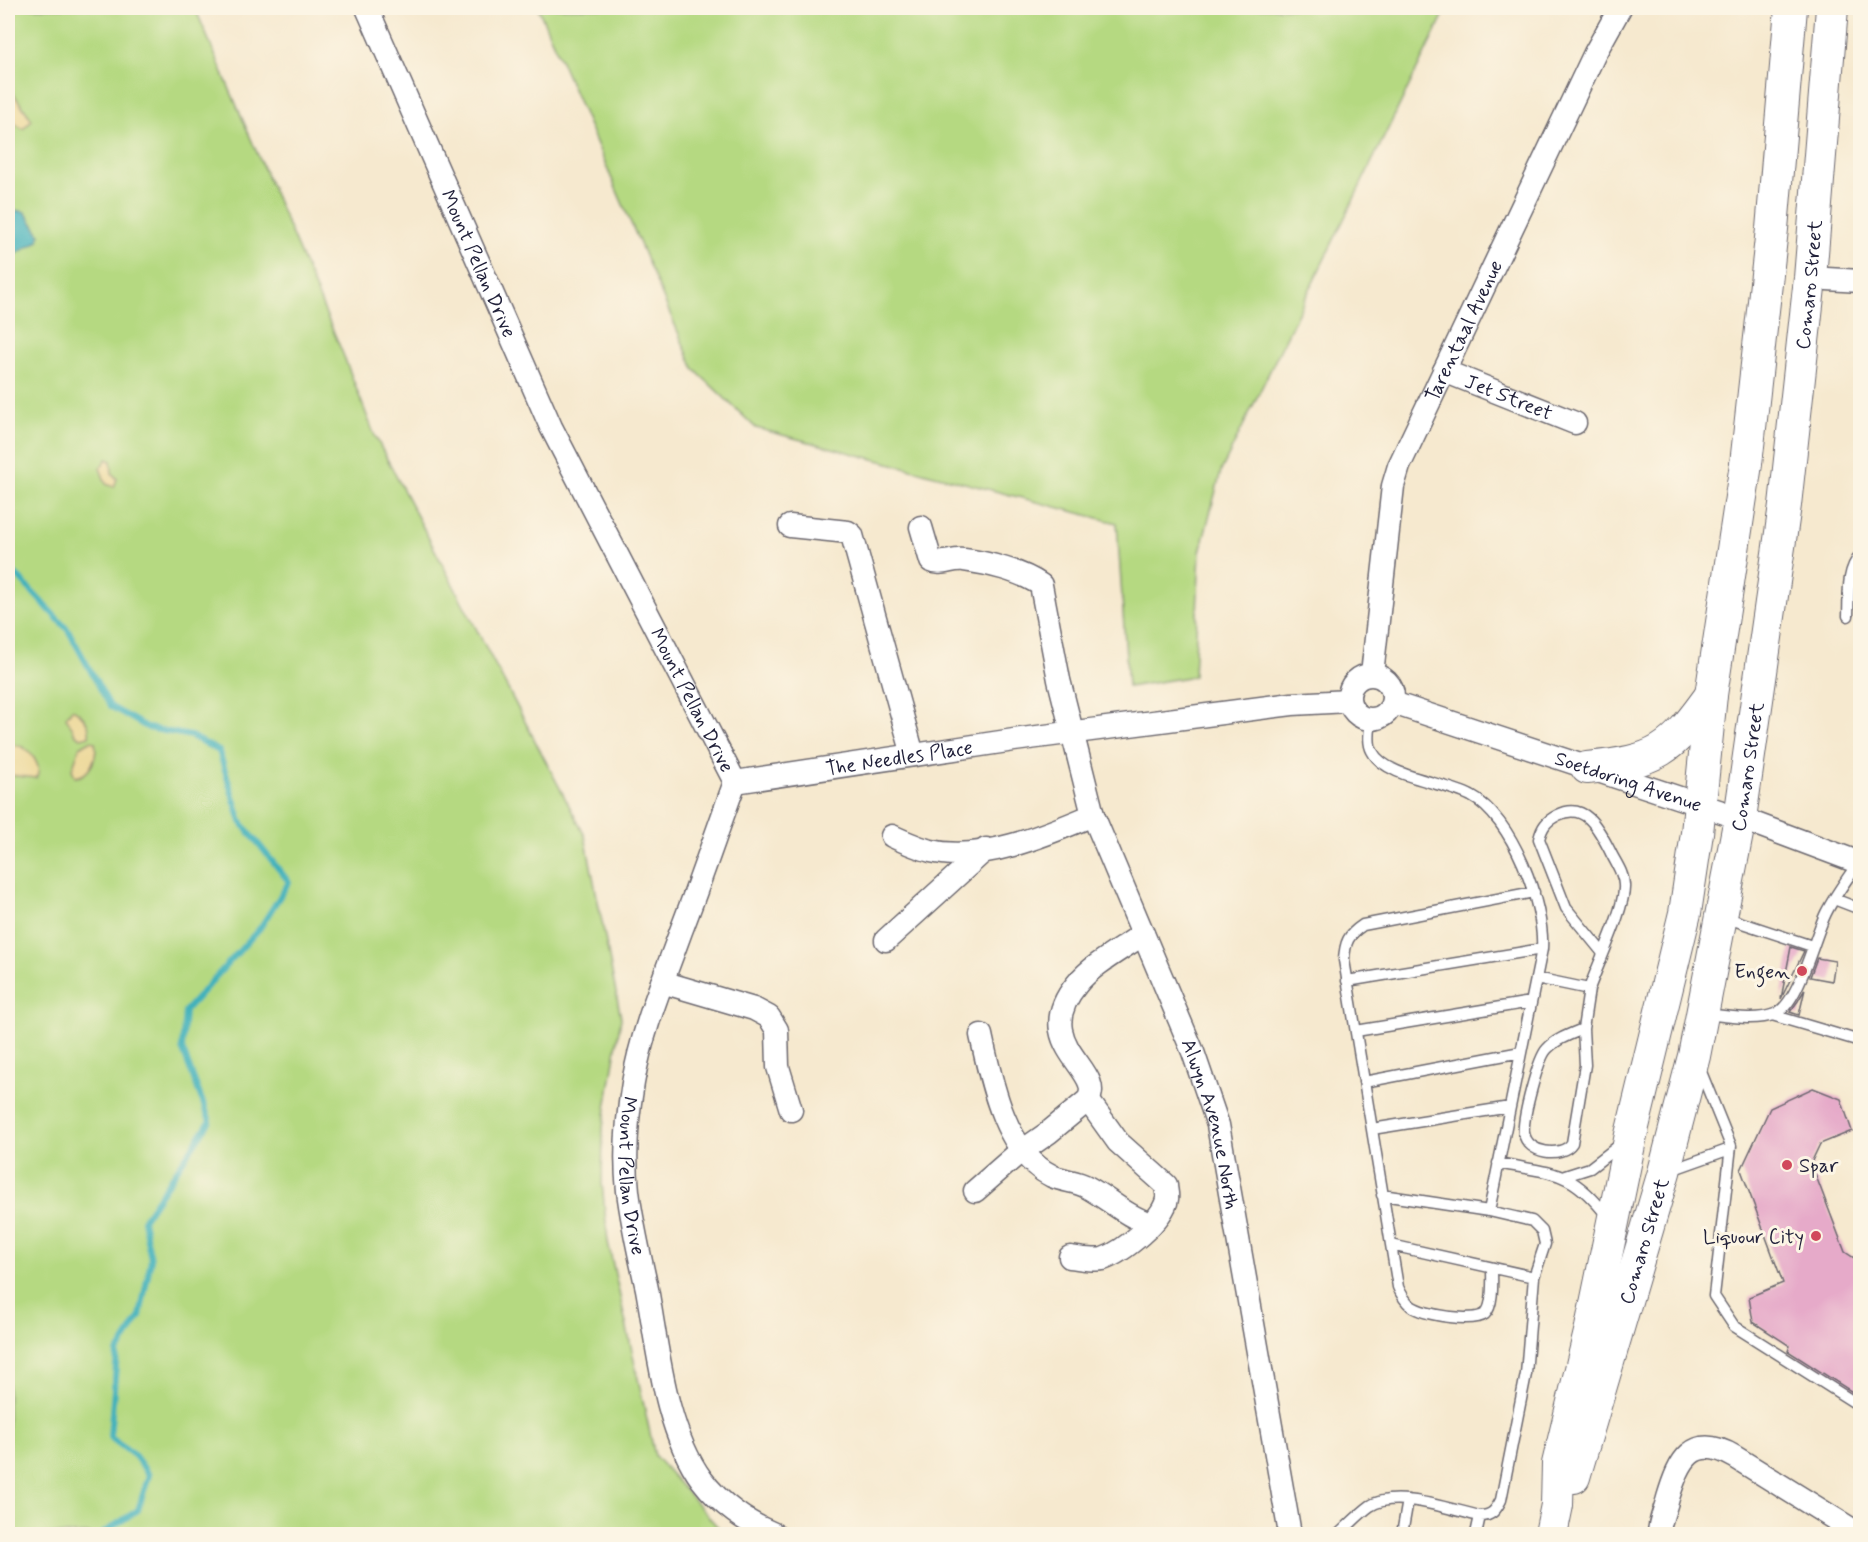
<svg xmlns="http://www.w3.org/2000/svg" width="1868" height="1542" viewBox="0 0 1868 1542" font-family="Mynerve,sans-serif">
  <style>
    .green { fill: #b5d981; stroke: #6c7e5e; stroke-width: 1.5 }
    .sand { fill: #eeda9e; stroke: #887e6c; stroke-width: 1.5 }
    .water { fill: #41b1bb; stroke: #326a7b; stroke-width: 1.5 }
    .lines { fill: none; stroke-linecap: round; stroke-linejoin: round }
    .stream { stroke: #41b1bb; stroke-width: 6 }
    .building { fill: #e6aac9 }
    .lane-casing { stroke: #6c686f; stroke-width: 13 }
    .street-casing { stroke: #6c686f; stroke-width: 25 }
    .secondary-casing { stroke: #6c686f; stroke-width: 34 }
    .lane { stroke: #fff; stroke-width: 10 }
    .street { stroke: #fff; stroke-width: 22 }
    .secondary { stroke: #fff; stroke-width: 32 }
    .poi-dot { fill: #d1495b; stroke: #fcf5e5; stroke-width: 2 }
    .labels { text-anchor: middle; stroke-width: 6; stroke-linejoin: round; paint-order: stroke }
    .street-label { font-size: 20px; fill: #22223b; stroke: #fcf5e5 }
    .poi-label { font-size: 20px; fill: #22223b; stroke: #fcf5e5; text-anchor: end }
  </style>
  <rect width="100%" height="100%" fill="#fcf5e5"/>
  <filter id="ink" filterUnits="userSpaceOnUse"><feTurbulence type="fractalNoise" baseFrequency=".0167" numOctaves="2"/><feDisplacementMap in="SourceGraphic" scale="12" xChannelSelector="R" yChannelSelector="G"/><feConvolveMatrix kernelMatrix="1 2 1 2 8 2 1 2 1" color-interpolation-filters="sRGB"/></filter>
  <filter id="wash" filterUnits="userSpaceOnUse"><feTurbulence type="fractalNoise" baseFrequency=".008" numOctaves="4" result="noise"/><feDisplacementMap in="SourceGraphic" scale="24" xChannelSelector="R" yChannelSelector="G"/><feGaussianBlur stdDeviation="1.35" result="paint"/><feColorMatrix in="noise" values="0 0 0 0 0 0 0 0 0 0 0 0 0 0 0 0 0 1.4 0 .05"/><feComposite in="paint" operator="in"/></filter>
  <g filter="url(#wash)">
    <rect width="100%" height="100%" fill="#f6e9cf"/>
    <!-- green -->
    <path class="green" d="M 8,8 L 195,8 L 343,354 L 374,434 L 585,836 L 621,1018 L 603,1127 L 602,1183 L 608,1242 L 655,1456 L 724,1534 L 8,1534 Z
      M 538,8 L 1447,8 L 1221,471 L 1200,552 L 1194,676 L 1128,687 L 1117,523 L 756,428 L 694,369 Z"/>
    <!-- sand -->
    <path class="sand" d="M 8,86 L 32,120 L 23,129 L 8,119 Z
      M 107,459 L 111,461 L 112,473 L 117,479 L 114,487 L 106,484 L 100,468 Z
      M 72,709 C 82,713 91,725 89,736 L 81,738 L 76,735 L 66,717 Z
      M 90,741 L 95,742 C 98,756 91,776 75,777 L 72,769 L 80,747 Z
      M 14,745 C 28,745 39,762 39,774 L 36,778 L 8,775 L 8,748 Z"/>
    <!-- water -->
    <path class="water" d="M 8,209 L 25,212 L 40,234 L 38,241 L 8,259 Z"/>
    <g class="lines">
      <!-- stream -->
      <path class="stream" d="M 8,566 L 68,630 L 110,706 L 148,728 L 191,736 L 219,751 L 241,822 L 289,882 L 260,928 L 185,1011 L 182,1048 L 210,1121 L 143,1220 L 151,1259 L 140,1316 L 117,1353 L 110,1437 L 135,1456 L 149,1475 L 138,1510 L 102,1534"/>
    </g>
    <g id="blocks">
      <!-- building -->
      <path class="building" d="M 1791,947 L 1804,951 L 1781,999 Z
        M 1817,958 L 1835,961 L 1832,981 L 1810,977 Z
        M 1805,989 L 1799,1015 L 1790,1012 L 1798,1001 Z
        M 1813,1088 L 1841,1099 L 1852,1131 L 1820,1144 L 1811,1163 L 1845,1252 L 1860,1262 L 1860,1397 L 1788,1351 L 1790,1346 L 1753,1322 L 1749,1297 L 1783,1283 L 1741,1170 L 1770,1108 Z"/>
    </g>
  </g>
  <g filter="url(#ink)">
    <use href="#blocks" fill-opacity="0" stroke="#6c686f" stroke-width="1.5"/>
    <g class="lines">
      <defs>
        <path id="lane" d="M 1848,616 C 1849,597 1846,570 1860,556
          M 1834,899 L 1860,909
          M 1724,917 L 1812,946
          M 1536,978 L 1589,989 C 1597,966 1626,906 1624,885 C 1624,873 1615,862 1610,851 C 1599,830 1586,801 1558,815 C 1546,821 1542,827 1539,839 L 1566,908 L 1602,952
          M 1347,981 L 1542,949
          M 1706,1014 C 1727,1016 1755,1022 1775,1014 C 1799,1004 1814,937 1826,913 C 1835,895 1847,879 1858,863
          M 1772,1015 L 1860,1041
          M 1583,1029 C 1571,1034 1556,1039 1547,1049 C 1538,1058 1522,1120 1524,1133 C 1527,1154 1562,1158 1572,1143 L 1585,1065 L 1583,1029 L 1589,989
          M 1356,1031 L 1531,1002
          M 1699,1067 L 1731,1146 L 1714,1296 L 1734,1326 L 1860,1406
          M 1364,1082 L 1521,1052
          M 1372,1129 L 1510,1107
          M 1498,1163 C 1554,1174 1571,1169 1608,1217
          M 1671,1170 L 1730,1149
          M 1565,1176 L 1590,1168 L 1621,1144
          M 1382,1195 L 1489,1211
          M 1391,1245 L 1534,1277
          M 1492,1268 C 1492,1279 1494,1306 1485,1314 C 1473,1323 1423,1315 1411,1306 C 1405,1301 1401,1294 1398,1287 L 1344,960 C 1345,942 1348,935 1363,925 L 1534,892
          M 1339,1534 C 1349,1525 1359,1514 1370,1506 C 1396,1489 1451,1510 1480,1516 C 1492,1516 1496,1510 1501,1500 L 1526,1374 L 1534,1277 L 1545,1244 L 1542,1231 L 1532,1221 L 1489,1211 L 1542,949 C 1545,905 1512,817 1471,796 C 1446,782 1385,778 1372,751 C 1367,742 1370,730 1371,720
          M 1402,1534 L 1408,1500
          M 1476,1534 L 1480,1516"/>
        <g id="street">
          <path id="s1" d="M 367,8 L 551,427 L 735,782 C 717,831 700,882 681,931 C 663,981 642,1030 633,1083 C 627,1118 624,1155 628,1191 C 632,1224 640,1257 647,1289 C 658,1349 665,1430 702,1480 C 720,1504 747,1523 774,1534"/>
          <path d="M 1810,278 L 1860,281"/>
          <path id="s2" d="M 1444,371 L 1575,423"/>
          <path d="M 790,526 L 848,532 L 852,535 L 913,755"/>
          <path id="s3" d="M 921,527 L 931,561 C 941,566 953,558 964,560 C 988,563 1021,571 1041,585 L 1059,680 L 1093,815 L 1193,1052 L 1218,1125 L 1290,1534"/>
          <path id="s4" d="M 1372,674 L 1393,486 L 1399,466 L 1595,53 L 1620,8"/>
          <circle cx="1371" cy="697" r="22"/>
          <path id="s5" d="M 1393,703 L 1740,818 L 1860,863"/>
          <path id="s6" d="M 735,782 L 1014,740 L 1292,704 L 1349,701"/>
          <path d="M 892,836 C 905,842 918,848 931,851 C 981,863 1048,834 1093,815"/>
          <path d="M 886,940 L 986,849"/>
          <path d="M 662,982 L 754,1009 L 769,1017 L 777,1030 L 778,1067 L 791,1110"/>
          <path d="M 981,1035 C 991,1081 1005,1153 1052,1176 C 1063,1181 1077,1181 1087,1187 C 1109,1199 1127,1217 1151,1224"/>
          <path d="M 975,1191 L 1015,1156 L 1048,1133 L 1088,1100 C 1107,1070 1027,1044 1077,984 C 1093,964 1122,949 1143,934"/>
          <path d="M 1070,1257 C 1080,1258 1094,1261 1103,1259 C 1123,1252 1163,1220 1167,1199 C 1168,1195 1166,1190 1166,1185 L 1118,1142 L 1088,1100"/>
          <path d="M 1659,1534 C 1659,1522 1665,1510 1668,1498 C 1679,1461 1692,1432 1735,1457 L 1859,1534"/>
        </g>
        <g id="secondary">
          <path d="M 1587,768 C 1658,761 1670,752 1711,695"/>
          <path id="s7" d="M 1574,1477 L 1664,1172 L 1694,1056 L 1740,818 L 1785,505 L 1810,278 L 1832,8"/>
          <path d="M 1551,1534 L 1557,1505 L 1558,1464 L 1591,1328 L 1631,1135 L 1685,913 L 1697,833 L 1711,695 L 1746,464 L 1772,229 L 1791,8"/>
        </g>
      </defs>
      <!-- lane casing -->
      <use href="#lane" class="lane-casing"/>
      <!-- street casing -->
      <use href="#street" class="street-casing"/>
      <!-- secondary casing -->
      <use href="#secondary" class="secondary-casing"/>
      <!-- lane -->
      <use href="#lane" class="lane"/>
      <!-- street -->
      <use href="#street" class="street"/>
      <!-- secondary -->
      <use href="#secondary" class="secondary"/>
    </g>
  </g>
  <!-- markers -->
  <g class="poi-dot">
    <circle cx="1802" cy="971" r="6"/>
    <circle cx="1787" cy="1165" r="6"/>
    <circle cx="1816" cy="1236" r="6"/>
  </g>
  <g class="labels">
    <!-- street labels -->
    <g class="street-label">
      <text dy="7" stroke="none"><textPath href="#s1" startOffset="279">Mount Pellan Drive</textPath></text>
      <text dy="7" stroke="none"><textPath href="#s7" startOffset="1218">Comaro Street</textPath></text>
      <text dy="7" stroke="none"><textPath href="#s4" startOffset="360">Tarentaal Avenue</textPath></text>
      <text dy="7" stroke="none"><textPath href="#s2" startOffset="70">Jet Street</textPath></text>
      <text dy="7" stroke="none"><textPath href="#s1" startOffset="765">Mount Pellan Drive</textPath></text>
      <text dy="7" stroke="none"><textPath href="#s6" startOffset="166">The Needles Place</textPath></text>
      <text dy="7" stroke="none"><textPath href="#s7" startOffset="732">Comaro Street</textPath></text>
      <text dy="7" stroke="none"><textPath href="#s5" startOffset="248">Soetdoring Avenue</textPath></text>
      <text dy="7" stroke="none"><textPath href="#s3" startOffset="718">Alwyn Avenue North</textPath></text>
      <text dy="7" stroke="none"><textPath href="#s1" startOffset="1269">Mount Pellan Drive</textPath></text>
      <text dy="7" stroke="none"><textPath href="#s7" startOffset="246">Comaro Street</textPath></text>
    </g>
    <!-- poi labels -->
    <g class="poi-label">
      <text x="1790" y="978">Engen</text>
      <text x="1799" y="1172" text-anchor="start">Spar</text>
      <text x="1804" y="1243">Liquour City</text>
    </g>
  </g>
  <!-- margin -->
  <rect width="1868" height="1542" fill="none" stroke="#fcf5e5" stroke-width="30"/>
</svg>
